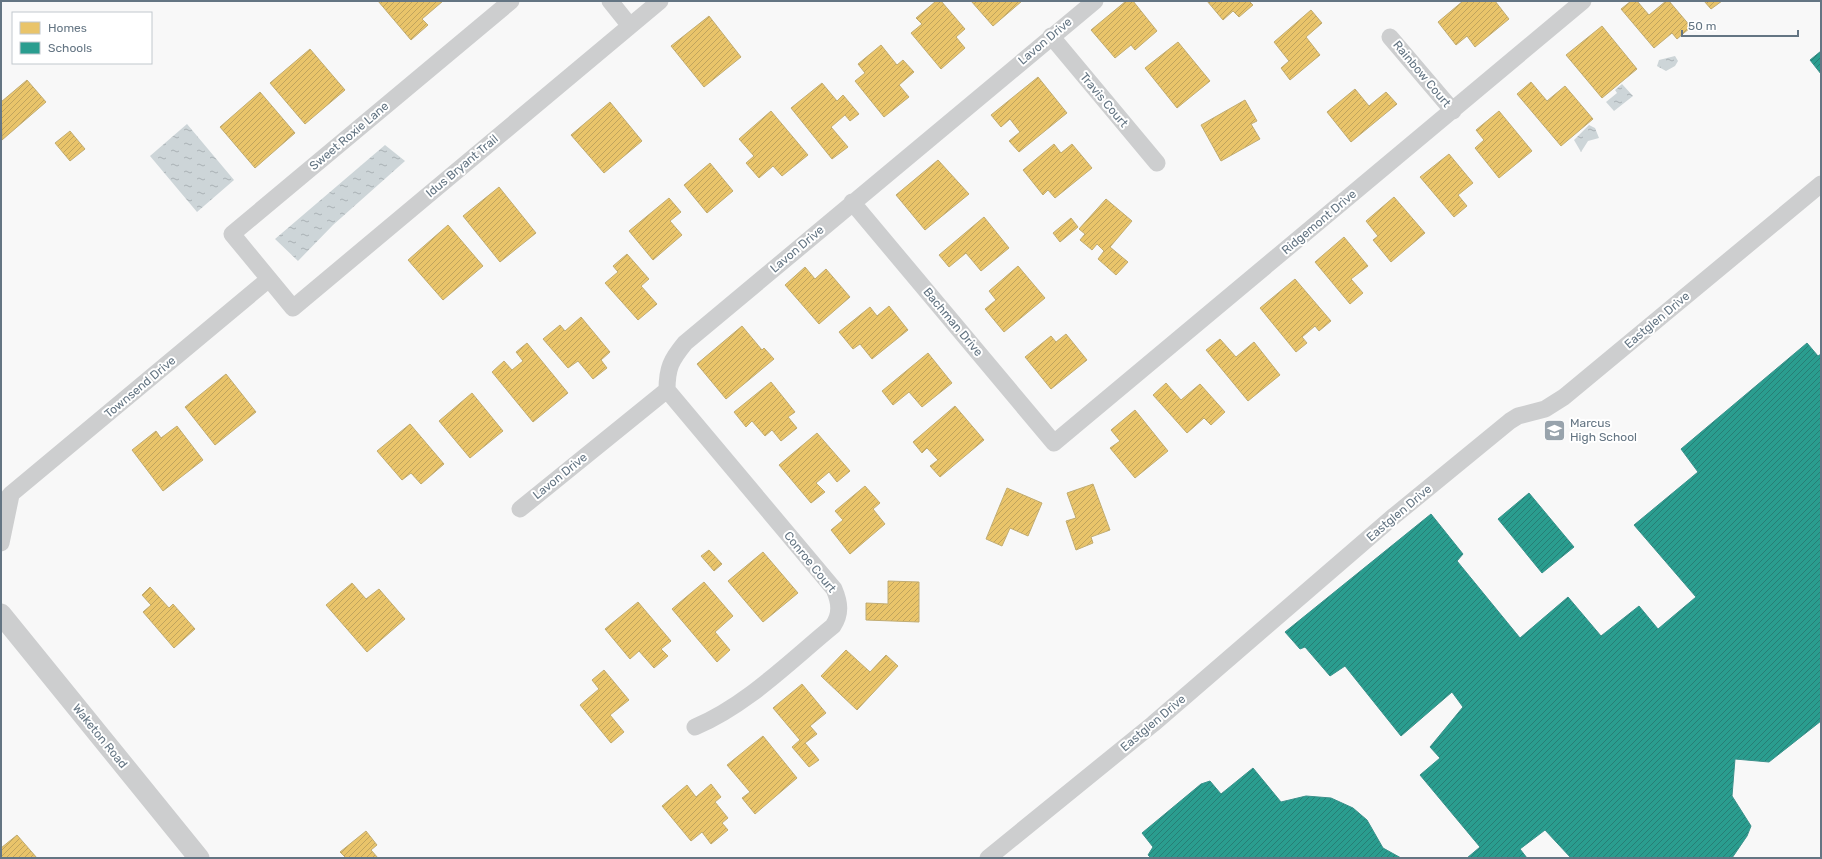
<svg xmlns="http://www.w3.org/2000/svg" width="1822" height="859" viewBox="0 0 1822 859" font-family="Rubik,sans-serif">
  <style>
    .water { fill: url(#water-ripples) }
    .homes { fill: url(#homes-hatch); stroke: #c1ac72 }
    .schools { fill: url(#schools-hatch); stroke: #3b918b }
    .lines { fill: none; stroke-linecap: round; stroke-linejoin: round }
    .minor { stroke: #cdcecf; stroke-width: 17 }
    .tertiary { stroke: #cdcecf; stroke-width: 21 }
    .labels { text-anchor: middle; stroke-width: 4; stroke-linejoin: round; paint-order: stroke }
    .street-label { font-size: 12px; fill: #647583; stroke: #fff }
    .poi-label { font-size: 12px; fill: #647583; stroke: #fff; text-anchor: start }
  </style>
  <defs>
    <pattern id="water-ripples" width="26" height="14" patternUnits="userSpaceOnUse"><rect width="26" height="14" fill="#cdd5d8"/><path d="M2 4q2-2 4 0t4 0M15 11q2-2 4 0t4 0" fill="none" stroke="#aab1b5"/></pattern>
    <pattern id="homes-hatch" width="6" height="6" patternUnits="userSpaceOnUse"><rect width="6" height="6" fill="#e9c46a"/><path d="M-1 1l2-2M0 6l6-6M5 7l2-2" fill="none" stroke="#c0a45d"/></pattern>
    <pattern id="schools-hatch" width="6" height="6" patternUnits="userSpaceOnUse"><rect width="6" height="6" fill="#2a9d8f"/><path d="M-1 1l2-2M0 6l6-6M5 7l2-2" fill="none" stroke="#277e75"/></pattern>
  </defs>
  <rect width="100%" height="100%" fill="#f8f8f8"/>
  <!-- water -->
  <path class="water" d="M 1675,56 L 1678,61 L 1675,66 L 1666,71 L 1657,66 L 1659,60 Z
    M 1622,84 L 1633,96 L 1614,111 L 1606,102 L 1617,93 L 1615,90 Z
    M 187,124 L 234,180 L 197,212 L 150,156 Z
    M 1589,125 L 1595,128 L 1599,138 L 1588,141 L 1581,152 L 1574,140 Z
    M 385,145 L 405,161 L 333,225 L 298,261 L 275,239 Z"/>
  <!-- homes -->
  <path class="homes" d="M 378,1 L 443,1 L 422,19 L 428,25 L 411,40 Z
    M 936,1 L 941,1 L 965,29 L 956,37 L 965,48 L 941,69 L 911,33 L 922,24 L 916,18 Z
    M 971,1 L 1022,1 L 993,26 Z
    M 1126,1 L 1133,1 L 1157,31 L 1135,50 L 1131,45 L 1115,58 L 1091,30 Z
    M 1207,1 L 1249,1 L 1253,5 L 1239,17 L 1233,11 L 1223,20 Z
    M 1463,1 L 1495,1 L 1509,19 L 1475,47 L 1467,36 L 1456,45 L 1438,22 Z
    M 1631,1 L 1637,1 L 1649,15 L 1666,1 L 1669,1 L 1691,27 L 1677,39 L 1672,33 L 1654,48 L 1621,9 Z
    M 1704,1 L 1722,1 L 1711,9 Z
    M 1311,10 L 1322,23 L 1306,37 L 1320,55 L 1290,80 L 1281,68 L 1289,61 L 1274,42 Z
    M 709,16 L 741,57 L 704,87 L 671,46 Z
    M 1602,26 L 1637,69 L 1602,98 L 1566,55 Z
    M 1178,42 L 1210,81 L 1177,108 L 1145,68 Z
    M 881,45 L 897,65 L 903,60 L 914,72 L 899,85 L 909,97 L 884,117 L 855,81 L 865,73 L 858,64 Z
    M 310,49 L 345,90 L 305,124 L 270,83 Z
    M 1038,77 L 1067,113 L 1019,152 L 1009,141 L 1020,132 L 1010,119 L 1001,127 L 991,115 Z
    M 27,80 L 46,102 L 2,140 L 1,102 Z
    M 1531,82 L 1547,101 L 1565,86 L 1593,119 L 1561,146 L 1517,94 Z
    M 822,83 L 837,101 L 843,95 L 859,114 L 850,121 L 845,115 L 831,127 L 848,147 L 832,159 L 791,108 Z
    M 1355,89 L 1369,106 L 1386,92 L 1397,104 L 1351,142 L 1327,112 Z
    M 260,92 L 295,133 L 255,168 L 220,127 Z
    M 1245,100 L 1257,121 L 1251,124 L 1260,139 L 1221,161 L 1201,125 Z
    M 610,102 L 642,141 L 604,173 L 571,135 Z
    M 771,111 L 808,155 L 782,176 L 773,166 L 759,178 L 746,163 L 754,156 L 739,139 Z
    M 1499,111 L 1532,151 L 1499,178 L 1475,148 L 1484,140 L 1476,130 Z
    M 70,131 L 85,149 L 70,161 L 55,143 Z
    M 1054,144 L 1061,153 L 1072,144 L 1092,168 L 1055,198 L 1048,190 L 1043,195 L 1023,170 Z
    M 1449,154 L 1473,183 L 1458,195 L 1467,206 L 1454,217 L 1420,177 Z
    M 938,160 L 969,194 L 925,230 L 896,195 Z
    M 710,163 L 733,191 L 707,213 L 684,185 Z
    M 499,187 L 536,233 L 500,262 L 463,216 Z
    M 1394,197 L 1425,233 L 1391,262 L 1373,240 L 1378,236 L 1366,221 Z
    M 669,198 L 681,212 L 670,221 L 682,235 L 653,260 L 629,231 Z
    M 1106,199 L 1132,221 L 1110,247 L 1128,262 L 1116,275 L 1098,259 L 1104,251 L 1097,244 L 1092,250 L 1080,240 L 1085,234 L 1079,229 Z
    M 984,217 L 1009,248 L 981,271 L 966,253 L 949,267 L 939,255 Z
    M 1071,218 L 1078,227 L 1060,242 L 1053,233 Z
    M 448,225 L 483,266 L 443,300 L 408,260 Z
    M 1344,237 L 1368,266 L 1351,279 L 1363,293 L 1350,304 L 1315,262 Z
    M 627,254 L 649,279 L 641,286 L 657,304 L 638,320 L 605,283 L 618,272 L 613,266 Z
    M 1018,266 L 1045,298 L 1004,332 L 985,309 L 996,300 L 989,291 Z
    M 805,267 L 815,279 L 826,269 L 850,297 L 819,324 L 785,285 Z
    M 1295,279 L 1331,321 L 1319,331 L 1315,326 L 1302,337 L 1307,343 L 1296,352 L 1260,308 Z
    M 889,306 L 908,330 L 872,359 L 860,344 L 853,349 L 839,332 L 870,307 L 877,316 Z
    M 581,317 L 610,352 L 601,360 L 607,368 L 593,379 L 578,361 L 568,368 L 543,339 L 560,325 L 565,331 Z
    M 742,326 L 762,350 L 764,348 L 774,359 L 726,399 L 697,364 Z
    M 1066,334 L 1087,360 L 1051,389 L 1025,357 L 1051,336 L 1056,342 Z
    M 1220,339 L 1236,357 L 1254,342 L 1280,375 L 1248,401 L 1206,350 Z
    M 527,343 L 568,393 L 533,422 L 492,372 L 504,361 L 512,370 L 523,361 L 516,352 Z
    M 928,353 L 952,383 L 922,407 L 909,392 L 893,405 L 882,391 Z
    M 226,374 L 256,412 L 215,445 L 185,407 Z
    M 771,382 L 795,412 L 788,417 L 797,428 L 781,441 L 772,430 L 765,436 L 752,421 L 746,427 L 734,412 Z
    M 1166,383 L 1181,400 L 1200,384 L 1225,412 L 1211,425 L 1204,418 L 1187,433 L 1153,395 Z
    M 472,393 L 503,431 L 470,458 L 439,421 Z
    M 955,406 L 984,440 L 940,477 L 930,466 L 938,460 L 927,448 L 922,453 L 913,442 Z
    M 1135,410 L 1168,451 L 1135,478 L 1110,448 L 1120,441 L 1111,430 Z
    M 410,424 L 444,464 L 421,484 L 411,473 L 402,480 L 377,451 Z
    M 177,426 L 203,460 L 163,491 L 132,450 L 156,431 L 161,438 Z
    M 817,433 L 850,471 L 837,482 L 829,472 L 816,483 L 825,492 L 811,503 L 779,465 Z
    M 1093,484 L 1110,530 L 1091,537 L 1093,543 L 1076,550 L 1066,521 L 1076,518 L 1067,493 Z
    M 865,486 L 880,503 L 873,509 L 885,524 L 850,554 L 831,530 L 843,520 L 835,511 Z
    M 1007,488 L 1042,503 L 1028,536 L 1010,528 L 1002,546 L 986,539 Z
    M 709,550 L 722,564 L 714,571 L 701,556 Z
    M 763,552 L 798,593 L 763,622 L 728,581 Z
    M 888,581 L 919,582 L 919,622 L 866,620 L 866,603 L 888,604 Z
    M 704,582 L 733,616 L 715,632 L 730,650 L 717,662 L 672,609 Z
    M 352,583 L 366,599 L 379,589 L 405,619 L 367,652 L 326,605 Z
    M 150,587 L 169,608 L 173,604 L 195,629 L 174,648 L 143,612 L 151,605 L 142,595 Z
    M 638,602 L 671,641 L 661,649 L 668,656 L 654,668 L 639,651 L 630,659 L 605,629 Z
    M 846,650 L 870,672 L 886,655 L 898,666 L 857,710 L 821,676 Z
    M 604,670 L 629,700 L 610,715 L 624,732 L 611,743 L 580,705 L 599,689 L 592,680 Z
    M 802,684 L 826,713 L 810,726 L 817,734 L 805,743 L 819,760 L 809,767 L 792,747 L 800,740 L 773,708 Z
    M 763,736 L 797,778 L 755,814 L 742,798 L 750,792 L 727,765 Z
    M 711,784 L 721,797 L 715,802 L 728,818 L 722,823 L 728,830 L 711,844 L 702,832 L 691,841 L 662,806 L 687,785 L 696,797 Z
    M 366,831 L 377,845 L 371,850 L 378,858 L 346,858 L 340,852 Z
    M 17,835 L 37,858 L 1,858 L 1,848 Z"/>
  <!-- schools -->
  <path class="schools" d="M 1821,51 L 1821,74 L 1810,60 Z
    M 1807,343 L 1818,356 L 1821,354 L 1821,721 L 1769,762 L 1735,759 L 1732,796 L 1751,826 L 1747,836 L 1732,858 L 1571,858 L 1545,830 L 1520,849 L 1527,858 L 1467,858 L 1480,847 L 1420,775 L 1440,758 L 1430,747 L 1463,707 L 1452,692 L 1401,736 L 1345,666 L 1330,676 L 1305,647 L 1300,649 L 1285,632 L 1431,514 L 1463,554 L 1457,561 L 1520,638 L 1568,597 L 1601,636 L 1639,606 L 1658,629 L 1696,597 L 1634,525 L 1698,472 L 1681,449 Z
    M 1529,493 L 1574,547 L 1542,573 L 1498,519 Z
    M 1253,768 L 1281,802 L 1306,796 L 1331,798 L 1353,808 L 1367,820 L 1383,848 L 1401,858 L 1151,858 L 1148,855 L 1153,847 L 1142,833 L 1201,784 L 1210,781 L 1221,794 Z"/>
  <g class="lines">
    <!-- minor -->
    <path class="minor" d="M 511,1 L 232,234 L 293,308 L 660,1
      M 610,1 L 630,26
      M 1051,36 L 1157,163
      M 1390,37 L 1453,111
      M 852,202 L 1054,443 L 1583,1
      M 667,390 L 834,589 C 840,603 841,614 833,626 C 789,662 747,705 695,727
      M 1,506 L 11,494 L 269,279
      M 520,509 L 667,390 C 667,368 671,360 685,343 L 1095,1
      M 1,543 L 11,495
      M 988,858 L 1153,724 L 1394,516 L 1510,421 L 1518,416 L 1545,409 L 1564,397 L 1821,184"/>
    <!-- tertiary -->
    <path class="tertiary" d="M 1,614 L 199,858"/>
  </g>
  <!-- icons -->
  <defs>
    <symbol id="school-square" viewBox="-11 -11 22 22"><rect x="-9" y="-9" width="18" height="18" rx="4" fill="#98a3ac" stroke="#fff"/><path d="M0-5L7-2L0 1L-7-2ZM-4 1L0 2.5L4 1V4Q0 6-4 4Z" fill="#fff"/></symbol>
  </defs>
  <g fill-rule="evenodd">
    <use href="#school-square" x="1542" y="418" width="25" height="25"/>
  </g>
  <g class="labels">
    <!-- street labels -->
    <g class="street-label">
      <text transform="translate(1045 41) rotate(-40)" y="4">Lavon Drive</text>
      <text transform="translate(1422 74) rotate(50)" y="4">Rainbow Court</text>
      <text transform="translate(1104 100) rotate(50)" y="4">Travis Court</text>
      <text transform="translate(349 136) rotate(-40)" y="4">Sweet Roxie Lane</text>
      <text transform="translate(462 166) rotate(-40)" y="4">Idus Bryant Trail</text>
      <text transform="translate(1319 222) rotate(-40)" y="4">Ridgemont Drive</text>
      <text transform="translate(797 249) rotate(-40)" y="4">Lavon Drive</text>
      <text transform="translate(1657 320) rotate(-40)" y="4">Eastglen Drive</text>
      <text transform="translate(953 322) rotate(50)" y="4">Bachman Drive</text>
      <text transform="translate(140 387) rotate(-40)" y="4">Townsend Drive</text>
      <text transform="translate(560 476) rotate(-39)" y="4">Lavon Drive</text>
      <text transform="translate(1399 513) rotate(-40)" y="4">Eastglen Drive</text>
      <text transform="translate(810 562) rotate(51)" y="4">Conroe Court</text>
      <text transform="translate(1153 723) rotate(-40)" y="4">Eastglen Drive</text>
      <text transform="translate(100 736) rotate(51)" y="4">Waketon Road</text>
    </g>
    <!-- poi labels -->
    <g class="poi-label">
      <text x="1570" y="427">Marcus<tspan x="1570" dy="14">High School</tspan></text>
    </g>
  </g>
  <!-- border -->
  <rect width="1822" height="859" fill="none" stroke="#647583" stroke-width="4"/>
  <!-- legend -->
  <rect x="12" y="12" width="140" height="52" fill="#ffffff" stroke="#c1c8cd"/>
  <rect x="20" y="22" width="20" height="12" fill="#e9c46a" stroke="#c1c8cd"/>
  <text x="48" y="32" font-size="12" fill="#647583">Homes</text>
  <rect x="20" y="42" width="20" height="12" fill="#2a9d8f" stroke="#c1c8cd"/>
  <text x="48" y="52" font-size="12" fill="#647583">Schools</text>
  <!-- scale -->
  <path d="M1682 30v6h116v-6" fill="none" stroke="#647583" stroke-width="2"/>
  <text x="1688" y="30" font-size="12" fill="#647583" stroke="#ffffff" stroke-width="3" paint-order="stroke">50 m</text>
</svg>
